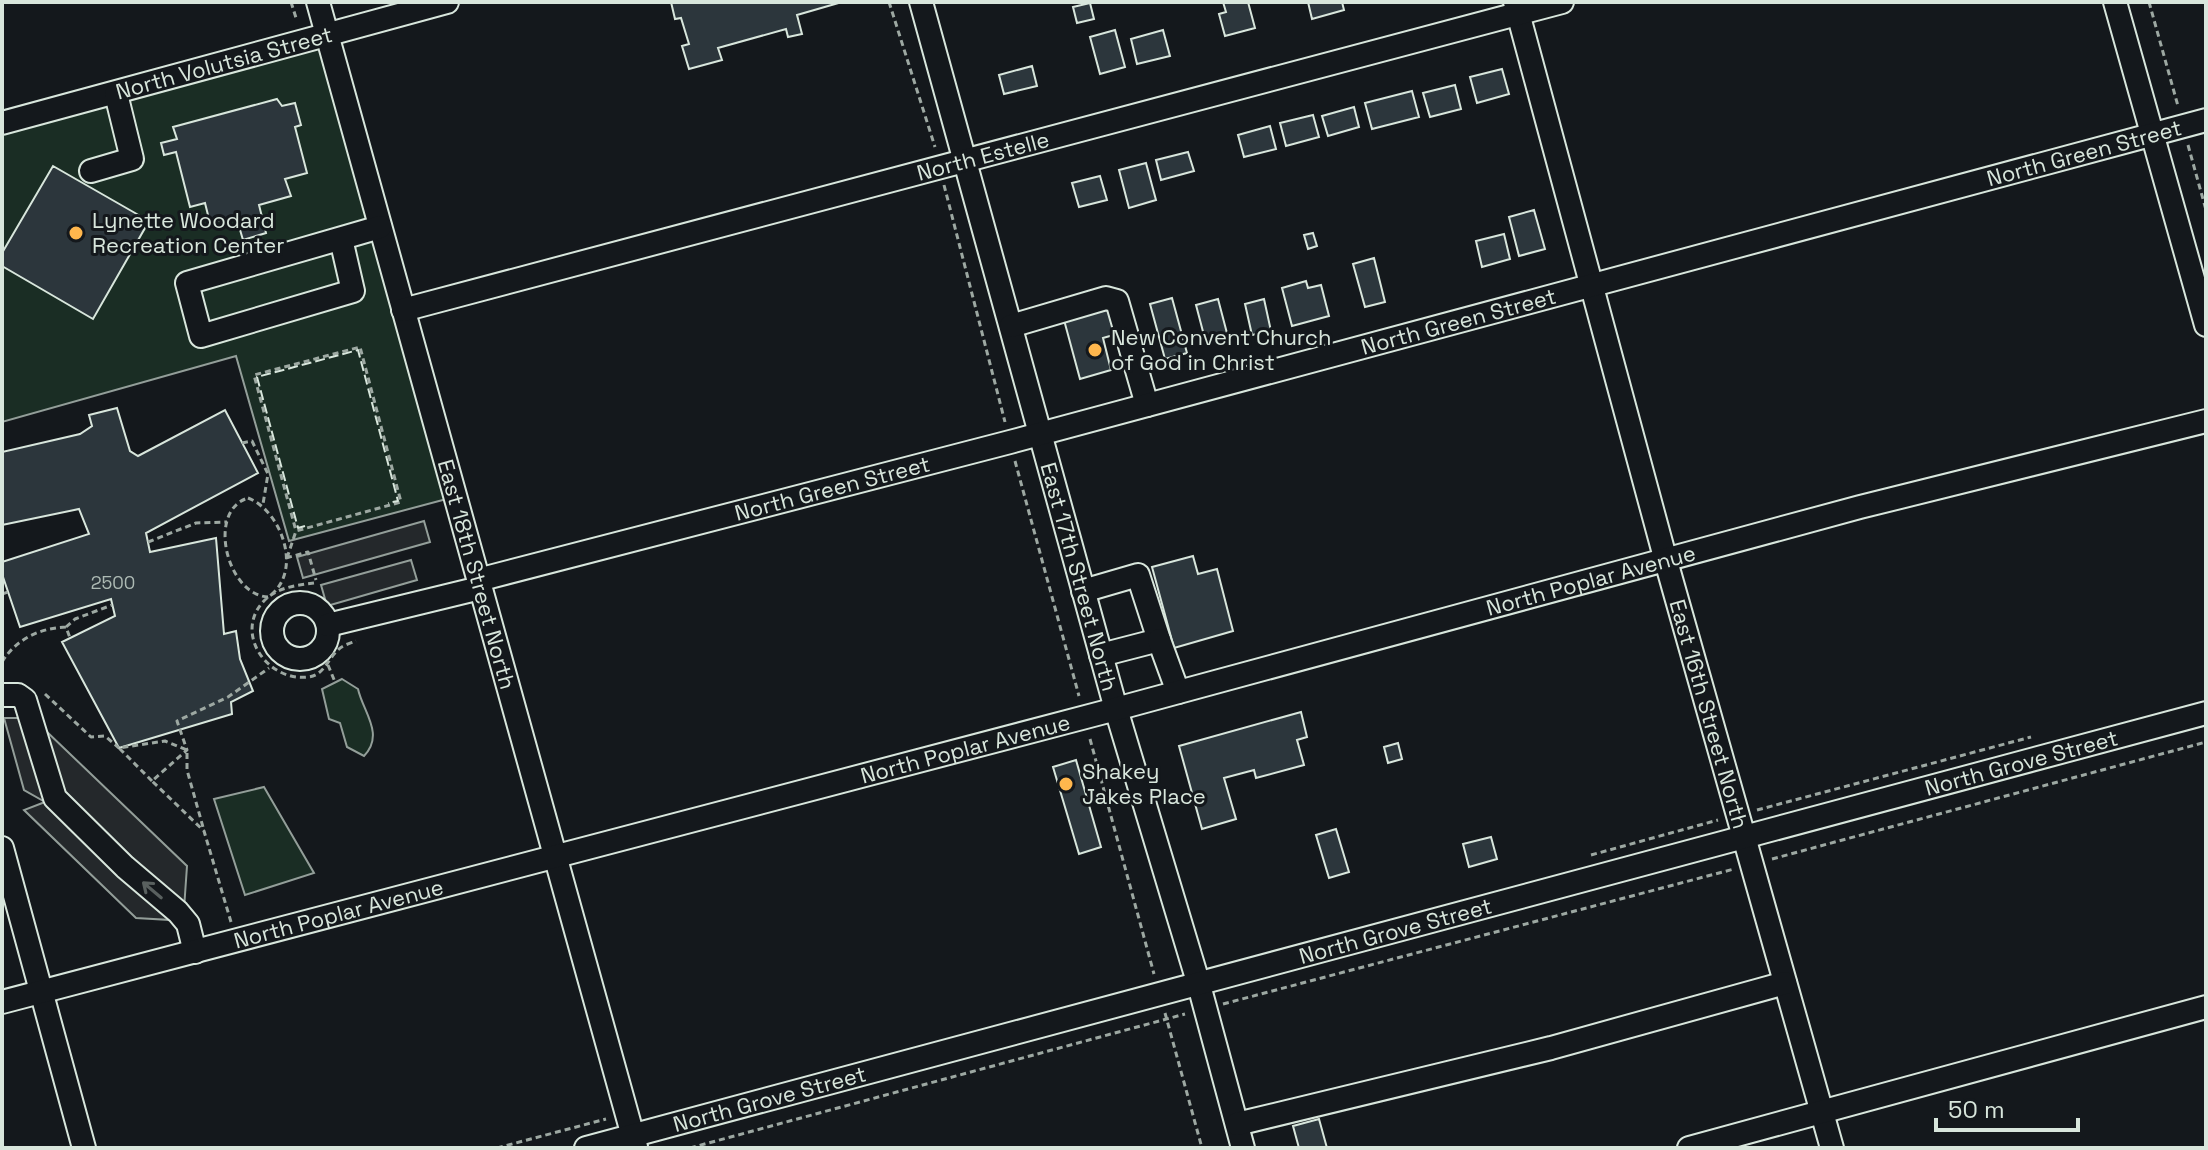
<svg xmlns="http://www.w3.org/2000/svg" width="2208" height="1150" viewBox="0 0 2208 1150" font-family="'Space Grotesk',sans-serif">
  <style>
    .green { fill: #1a2d24; stroke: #939e99; stroke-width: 2 }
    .parking { fill: #24282b; stroke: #939e99; stroke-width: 2 }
    .building { fill: #2c363c; stroke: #d8e6dc; stroke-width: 2 }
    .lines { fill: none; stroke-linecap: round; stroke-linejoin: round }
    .minor-casing { stroke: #d8e6dc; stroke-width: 26 }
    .path { stroke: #9da8a2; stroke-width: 3; stroke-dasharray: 6 4; stroke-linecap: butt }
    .minor { stroke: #14181c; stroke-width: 22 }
    .fence { stroke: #d8e6dc; stroke-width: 2; stroke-dasharray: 10 4; stroke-linecap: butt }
    .oneway { stroke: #59605f }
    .poi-dot { fill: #ffb74d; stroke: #14181c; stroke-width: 3 }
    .labels { text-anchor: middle; stroke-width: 6; stroke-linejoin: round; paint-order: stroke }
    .number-label { font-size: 18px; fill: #adbab4 }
    .street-label { font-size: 22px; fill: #d8e6dc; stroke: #14181c }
    .poi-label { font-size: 22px; fill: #d8e6dc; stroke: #14181c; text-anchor: start }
  </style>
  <rect width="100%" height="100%" fill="#14181c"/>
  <!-- green -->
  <path class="green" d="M 327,35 L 454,497 L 289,541 L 236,356 L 2,422 L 2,125 Z
    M 342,679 L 358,689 C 363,712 385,734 364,756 L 347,747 L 340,723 L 329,719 L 322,689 Z
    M 264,787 L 314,873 L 245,895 L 214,799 Z"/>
  <!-- parking -->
  <path class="parking" d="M 424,521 L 430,542 L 303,578 L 297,557 Z
    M 411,560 L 417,580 L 327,606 L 321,585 Z
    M 4,718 L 22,718 L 46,803 L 171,920 L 136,918 L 24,810 L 45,802 L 24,790 Z
    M 45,730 L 187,866 L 184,909 L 59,788 Z"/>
  <!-- building -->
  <path class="building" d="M 671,2 L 842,2 L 797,15 L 802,34 L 788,37 L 786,29 L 718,48 L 722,60 L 689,69 L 682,46 L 689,44 L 681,18 L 675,19 Z
    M 1223,2 L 1248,2 L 1255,28 L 1225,36 L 1219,14 L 1226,12 Z
    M 1308,2 L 1342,2 L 1344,10 L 1312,19 Z
    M 1090,3 L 1094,19 L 1077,23 L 1073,7 Z
    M 1115,30 L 1125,67 L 1100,74 L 1090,37 Z
    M 1163,30 L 1170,56 L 1137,64 L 1131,39 Z
    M 1032,66 L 1037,86 L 1004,94 L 999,75 Z
    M 1502,69 L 1509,94 L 1477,103 L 1470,77 Z
    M 1455,85 L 1461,109 L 1430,117 L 1423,93 Z
    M 1412,91 L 1419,117 L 1372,129 L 1365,103 Z
    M 277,99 L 282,106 L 295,103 L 301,125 L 295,127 L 307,173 L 285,179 L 291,196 L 259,205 L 266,233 L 243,240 L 236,216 L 210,223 L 205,203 L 190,207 L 176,152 L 164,155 L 161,143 L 177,139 L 173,127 Z
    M 1354,107 L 1359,127 L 1328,136 L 1322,116 Z
    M 1313,115 L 1319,137 L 1286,146 L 1280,123 Z
    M 1270,126 L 1276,149 L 1244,157 L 1238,135 Z
    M 1188,152 L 1194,171 L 1161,180 L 1156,160 Z
    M 1146,163 L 1156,200 L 1129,208 L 1119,170 Z
    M 53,166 L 149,221 L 93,319 L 2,266 L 2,253 Z
    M 1100,176 L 1107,200 L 1079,207 L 1072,183 Z
    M 1534,210 L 1545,249 L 1519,256 L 1509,217 Z
    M 1313,233 L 1317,246 L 1308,249 L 1304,235 Z
    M 1504,234 L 1510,259 L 1482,267 L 1476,241 Z
    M 1374,258 L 1385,302 L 1365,307 L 1353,264 Z
    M 1306,281 L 1308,288 L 1321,285 L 1329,316 L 1292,326 L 1282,288 Z
    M 1172,298 L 1187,353 L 1165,359 L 1150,304 Z
    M 1218,299 L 1228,337 L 1206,343 L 1196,305 Z
    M 1264,299 L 1271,331 L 1252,335 L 1245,304 Z
    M 1110,307 L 1117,334 L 1103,338 L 1111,370 L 1080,379 L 1064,320 Z
    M 117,408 L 130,451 L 138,456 L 225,410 L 258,473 L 146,533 L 150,552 L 216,538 L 224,634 L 236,631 L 240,659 L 253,691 L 231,702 L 232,714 L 119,748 L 62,642 L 115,616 L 111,599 L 20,627 L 2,574 L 2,562 L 89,534 L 79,509 L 2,525 L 2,452 L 80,434 L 92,426 L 89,415 Z
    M 1193,556 L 1198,574 L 1217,569 L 1233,631 L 1174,648 L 1152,567 Z
    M 1301,712 L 1307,737 L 1297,740 L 1304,765 L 1256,778 L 1254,770 L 1224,778 L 1236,819 L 1202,829 L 1179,746 Z
    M 1398,743 L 1402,759 L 1388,763 L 1384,747 Z
    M 1076,760 L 1101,847 L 1079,854 L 1053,767 Z
    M 1336,829 L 1349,872 L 1329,878 L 1316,835 Z
    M 1491,837 L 1497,859 L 1469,867 L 1463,844 Z
    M 1319,1119 L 1327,1148 L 1299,1148 L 1293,1126 Z"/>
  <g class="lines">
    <defs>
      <g id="minor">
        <path id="s1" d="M 318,2 L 636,1147"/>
        <path id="s2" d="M 921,2 L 1116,709 L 1199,985 L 1243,1148"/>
        <path id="s3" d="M 1515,2 L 1666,561 L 1832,1148"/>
        <path d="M 2115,2 L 2206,325"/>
        <path id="s4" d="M 2,123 L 447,2"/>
        <path d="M 91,171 L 132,159 L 116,94"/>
        <path d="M 341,239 L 353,291 L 201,336 L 187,283 L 380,227"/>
        <path id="s5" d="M 403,310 L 1562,2"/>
        <path d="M 1011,326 L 1106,298 L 1117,301 L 1147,405"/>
        <path id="s6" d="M 478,580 L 1010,442 L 2206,120"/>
        <path d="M 1083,591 L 1138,575 L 1159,640 L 1101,655"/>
        <circle cx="300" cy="631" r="28"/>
        <path d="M 328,625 L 480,588"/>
        <path d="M 1159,640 L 1178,692"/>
        <path d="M 2,695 L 18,695 L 25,700 L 55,798 L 125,867 L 178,912 L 188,924 L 195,952"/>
        <path d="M 2,848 L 84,1148"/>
        <path id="s7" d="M 2,1002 L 1116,709 L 1860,507 L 2206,421"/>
        <path d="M 1237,1124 L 1551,1048 L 1785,983"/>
        <path id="s8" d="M 586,1148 L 2206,713"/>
        <path d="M 1689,1148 L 2206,1007"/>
      </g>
    </defs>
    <!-- minor casing -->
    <use href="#minor" class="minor-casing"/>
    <!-- path -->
    <path class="path" d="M 291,2 L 297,21
      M 889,2 L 935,147
      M 2149,2 L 2178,106
      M 2188,145 L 2206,210
      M 944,185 L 1005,422
      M 242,443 L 252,441 L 268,474 L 263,504
      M 1015,461 L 1079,696
      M 248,498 C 282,511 304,573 268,597 C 227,595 206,511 248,498 Z
      M 148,542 L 196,523 L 227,522
      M 286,558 L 308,552 L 316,580
      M 287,558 L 296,531 L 401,502 L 360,347 L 254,375 L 296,531
      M 314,583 C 298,585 280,587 267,598 C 231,630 266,682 308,677 C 324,676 328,658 339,649 C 343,645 351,643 356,641
      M 2,594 L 8,592
      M 66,627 L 75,619 L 112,605
      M 2,662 C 16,639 40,628 66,627 L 70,638
      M 328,665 L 335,682
      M 45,694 L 91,737 L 105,736 L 119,748
      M 1090,739 L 1154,974
      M 152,781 L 119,748 L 165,741 L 187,750 L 187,770 L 203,827
      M 1757,810 L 2031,737
      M 1591,855 L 1718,820
      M 1772,859 L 2206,742
      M 231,922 L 204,831 L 152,781 L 187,750 L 177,721 L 228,697 L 269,668
      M 1223,1004 L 1734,869
      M 1165,1013 L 1202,1148
      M 497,1148 L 606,1119
      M 690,1148 L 1185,1014"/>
    <!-- minor -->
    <use href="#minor" class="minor"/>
    <!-- fence -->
    <path class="fence" d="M 305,526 L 298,528 L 257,377 L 358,350 L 398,501 L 388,503"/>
  </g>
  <!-- one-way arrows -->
  <defs><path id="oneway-shaft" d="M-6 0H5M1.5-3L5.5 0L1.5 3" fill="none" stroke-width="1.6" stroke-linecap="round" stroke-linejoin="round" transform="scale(2)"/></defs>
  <use class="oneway" href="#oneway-shaft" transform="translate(152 890) rotate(-140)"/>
  <!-- markers -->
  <g class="poi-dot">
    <circle cx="76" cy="233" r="8"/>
    <circle cx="1095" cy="350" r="8"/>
    <circle cx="1066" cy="784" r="8"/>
  </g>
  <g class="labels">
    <!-- number labels -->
    <g class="number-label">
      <text x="113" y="589">2500</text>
    </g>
    <!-- street labels -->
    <g class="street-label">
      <text dy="8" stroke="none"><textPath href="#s4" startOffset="230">North Volutsia Street</textPath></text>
      <text dy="8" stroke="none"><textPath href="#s6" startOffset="1662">North Green Street</textPath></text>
      <text dy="8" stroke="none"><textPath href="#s5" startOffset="600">North Estelle</textPath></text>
      <text dy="8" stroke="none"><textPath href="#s6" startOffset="1014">North Green Street</textPath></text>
      <text dy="8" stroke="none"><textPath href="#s6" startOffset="366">North Green Street</textPath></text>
      <text dy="8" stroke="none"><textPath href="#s1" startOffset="594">East 18th Street North</textPath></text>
      <text dy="8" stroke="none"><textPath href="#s2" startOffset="596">East 17th Street North</textPath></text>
      <text dy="8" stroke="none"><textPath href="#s7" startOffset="1644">North Poplar Avenue</textPath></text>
      <text dy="8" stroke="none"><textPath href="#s3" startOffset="738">East 16th Street North</textPath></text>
      <text dy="8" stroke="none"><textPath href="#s7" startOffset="996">North Poplar Avenue</textPath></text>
      <text dy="8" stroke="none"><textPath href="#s8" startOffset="1486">North Grove Street</textPath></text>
      <text dy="8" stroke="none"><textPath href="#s7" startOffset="348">North Poplar Avenue</textPath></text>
      <text dy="8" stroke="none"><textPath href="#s8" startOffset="838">North Grove Street</textPath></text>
      <text dy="8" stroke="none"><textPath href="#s8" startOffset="190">North Grove Street</textPath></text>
    </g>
    <!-- poi labels -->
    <g class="poi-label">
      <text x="92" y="228">Lynette Woodard<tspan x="92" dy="25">Recreation Center</tspan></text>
      <text x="1111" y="345">New Convent Church<tspan x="1111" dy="25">of God in Christ</tspan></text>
      <text x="1082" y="779">Shakey<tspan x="1082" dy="25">Jakes Place</tspan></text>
    </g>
  </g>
  <!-- border -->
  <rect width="2208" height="1150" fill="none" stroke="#d8e6dc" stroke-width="8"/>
  <!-- scale -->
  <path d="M1936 1118v12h142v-12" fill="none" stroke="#d8e6dc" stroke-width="4"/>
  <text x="1948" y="1118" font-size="24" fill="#d8e6dc" stroke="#14181c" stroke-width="6" paint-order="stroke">50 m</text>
</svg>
